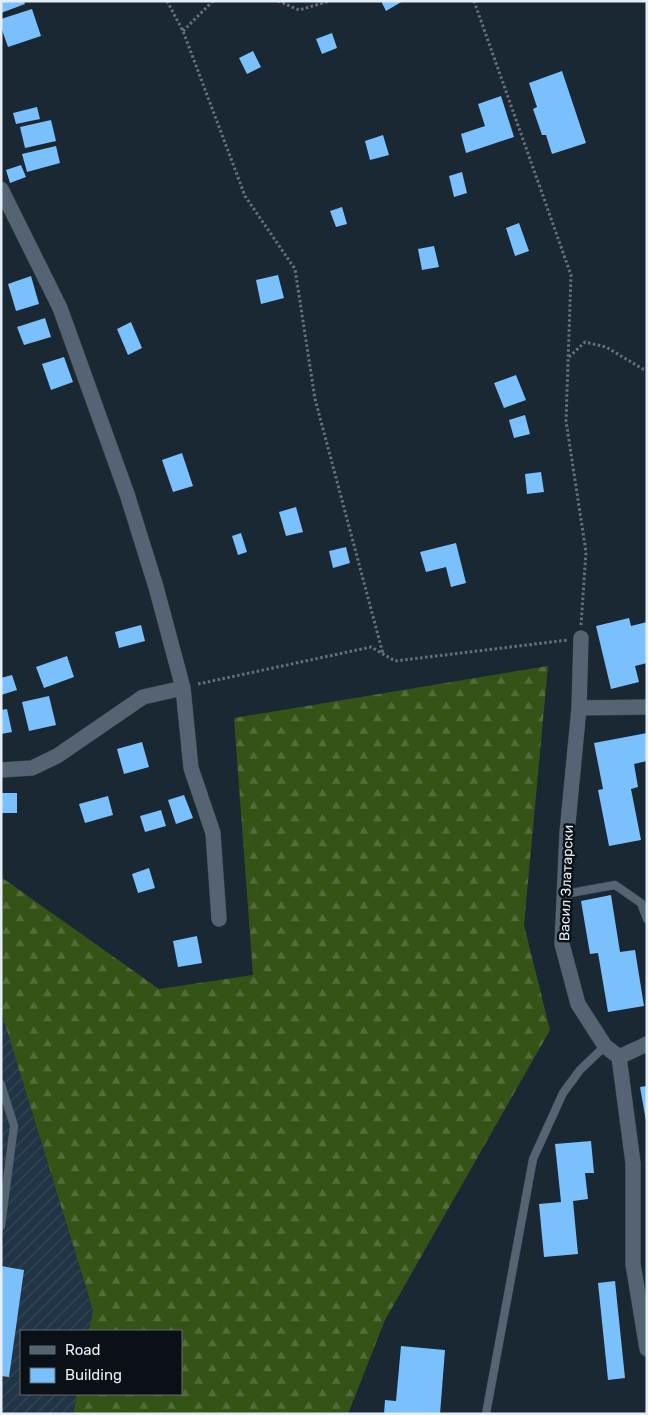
<svg xmlns="http://www.w3.org/2000/svg" width="648" height="1415" viewBox="0 0 648 1415" font-family="Rubik,sans-serif">
  <style>
    .industrial { fill: url(#industrial-furrows) }
    .forest { fill: url(#forest-firs) }
    .building { fill: #7ac0fd }
    .lines { fill: none; stroke-linecap: round; stroke-linejoin: round }
    .lane-casing { stroke: #36424b; stroke-width: 9 }
    .street-casing { stroke: #36424b; stroke-width: 16 }
    .path { stroke: #64707b; stroke-width: 3; stroke-dasharray: 2.5 2.5; stroke-linecap: butt }
    .lane { stroke: #556473; stroke-width: 8 }
    .street { stroke: #556473; stroke-width: 15 }
    .labels { text-anchor: middle; stroke-width: 5; stroke-linejoin: round; paint-order: stroke }
    .street-label { font-size: 14px; fill: #e5eef6; stroke: #0a1016 }
  </style>
  <defs>
    <pattern id="industrial-furrows" width="10" height="10" patternUnits="userSpaceOnUse" patternTransform="scale(1.25)"><rect width="10" height="10" fill="#213445"/><path d="M-1 1l2-2M0 10L10 0M9 11l2-2" fill="none" stroke="#364857"/></pattern>
    <pattern id="forest-firs" width="22" height="20" patternUnits="userSpaceOnUse" patternTransform="scale(1.25)"><rect width="22" height="20" fill="#365317"/><path d="M5 1l3.5 6h-7zM16 11l3.5 6h-7z" fill="#536c39"/></pattern>
  </defs>
  <rect width="100%" height="100%" fill="#1a2834"/>
  <!-- industrial -->
  <path class="industrial" d="M 1,1011 L 93,1310 L 89,1331 L 21,1331 L 21,1394 L 77,1394 L 73,1414 L 1,1414 Z"/>
  <!-- forest -->
  <path class="forest" d="M 548,666 L 524,925 L 550,1030 L 385,1320 L 348,1414 L 73,1414 L 77,1394 L 181,1394 L 181,1331 L 89,1331 L 93,1310 L 1,1011 L 1,877 L 159,989 L 253,975 L 234,718 Z"/>
  <!-- building -->
  <path class="building" d="M 1,1 L 24,1 L 25,4 L 1,13 Z
    M 381,1 L 403,1 L 386,11 Z
    M 32,9 L 41,36 L 8,47 L 1,27 L 1,19 Z
    M 332,33 L 337,48 L 322,54 L 316,39 Z
    M 253,51 L 261,67 L 247,74 L 239,58 Z
    M 562,71 L 586,143 L 552,154 L 546,135 L 542,135 L 533,109 L 537,107 L 529,83 Z
    M 501,96 L 514,137 L 466,153 L 461,134 L 485,126 L 478,104 Z
    M 37,107 L 40,119 L 16,124 L 13,113 Z
    M 51,120 L 56,141 L 25,148 L 20,127 Z
    M 383,135 L 389,155 L 370,160 L 365,141 Z
    M 56,146 L 60,163 L 27,172 L 22,154 Z
    M 21,165 L 26,177 L 10,183 L 6,170 Z
    M 462,172 L 467,193 L 454,197 L 449,176 Z
    M 342,207 L 347,224 L 336,227 L 330,211 Z
    M 519,223 L 529,251 L 515,256 L 506,228 Z
    M 434,246 L 439,267 L 422,270 L 418,249 Z
    M 278,275 L 284,298 L 261,304 L 256,280 Z
    M 31,276 L 39,304 L 16,311 L 8,284 Z
    M 45,318 L 51,337 L 24,345 L 17,327 Z
    M 131,322 L 142,348 L 128,355 L 117,329 Z
    M 64,357 L 73,382 L 51,390 L 42,364 Z
    M 516,375 L 526,400 L 504,408 L 494,383 Z
    M 525,415 L 530,434 L 514,438 L 509,420 Z
    M 182,453 L 193,486 L 173,492 L 162,460 Z
    M 541,472 L 544,492 L 527,494 L 525,474 Z
    M 296,507 L 303,532 L 286,536 L 279,512 Z
    M 241,533 L 247,552 L 238,555 L 232,536 Z
    M 456,543 L 466,583 L 451,587 L 446,567 L 426,572 L 420,552 Z
    M 346,547 L 350,563 L 333,568 L 329,551 Z
    M 629,618 L 631,626 L 647,622 L 647,663 L 635,666 L 639,682 L 611,689 L 596,626 Z
    M 141,625 L 145,641 L 119,648 L 115,632 Z
    M 67,656 L 74,677 L 44,688 L 36,667 Z
    M 12,675 L 17,690 L 1,695 L 1,678 Z
    M 49,696 L 56,725 L 29,731 L 22,702 Z
    M 7,709 L 12,732 L 1,734 L 1,710 Z
    M 647,733 L 647,761 L 634,764 L 638,787 L 631,789 L 641,840 L 609,846 L 598,790 L 603,789 L 594,743 Z
    M 142,742 L 149,767 L 124,774 L 117,749 Z
    M 1,793 L 17,793 L 17,813 L 1,813 Z
    M 184,795 L 193,818 L 176,824 L 168,800 Z
    M 108,796 L 113,815 L 85,823 L 79,804 Z
    M 161,810 L 166,826 L 145,832 L 140,816 Z
    M 149,868 L 155,888 L 138,893 L 132,874 Z
    M 611,895 L 620,952 L 635,950 L 644,1006 L 608,1012 L 598,953 L 590,954 L 581,901 Z
    M 197,936 L 202,963 L 178,967 L 173,941 Z
    M 647,1086 L 647,1121 L 646,1121 L 640,1087 Z
    M 591,1141 L 594,1173 L 585,1173 L 588,1199 L 573,1201 L 578,1254 L 544,1257 L 539,1204 L 561,1202 L 555,1144 Z
    M 1,1266 L 24,1270 L 9,1377 L 1,1376 Z
    M 615,1281 L 625,1378 L 608,1380 L 598,1283 Z
    M 401,1346 L 445,1350 L 440,1414 L 384,1414 L 385,1400 L 396,1401 Z"/>
  <g class="lines">
    <defs>
      <path id="lane" d="M 565,894 L 615,885 L 641,903 L 647,919
        M 1,1084 L 14,1126 L 1,1226
        M 486,1414 L 533,1159 L 563,1093 L 580,1070 L 605,1046"/>
      <path id="street" d="M 1,189 L 60,308 L 127,494 L 156,587 L 183,688 L 191,768 L 213,833 L 219,919
        M 581,638 L 579,708 L 567,833 L 562,944 L 578,1004 L 605,1046 L 619,1057 L 633,1163 L 633,1264 L 647,1349
        M 579,708 L 647,707
        M 1,770 L 32,768 L 57,756 L 143,697 L 183,688
        M 619,1057 L 647,1044"/>
    </defs>
    <!-- lane casing -->
    <use href="#lane" class="lane-casing"/>
    <!-- street casing -->
    <use href="#street" class="street-casing"/>
    <!-- path -->
    <path class="path" d="M 167,1 L 183,31 L 245,196 L 295,269 L 315,399 L 383,654
      M 278,1 L 299,10 L 330,1
      M 474,1 L 571,275 L 566,421 L 586,552 L 581,625
      M 183,31 L 213,1
      M 569,357 L 585,342 L 606,347 L 643,369 L 647,370
      M 198,684 L 371,647 L 395,661 L 568,640"/>
    <!-- lane -->
    <use href="#lane" class="lane"/>
    <!-- street -->
    <use href="#street" class="street"/>
  </g>
  <g class="labels">
    <!-- street labels -->
    <g class="street-label">
      <text transform="translate(566 883) rotate(-88)" y="5">Васил Златарски</text>
    </g>
  </g>
  <!-- border -->
  <rect width="648" height="1415" fill="none" stroke="#e5eef6" stroke-width="5"/>
  <!-- legend -->
  <rect x="20" y="1330" width="162" height="65" fill="#0a1016" stroke="#626970"/>
  <rect x="30" y="1346" width="25" height="8" fill="#556473" stroke="#626970"/>
  <text x="65" y="1355" font-size="15" fill="#e5eef6">Road</text>
  <rect x="30" y="1368" width="25" height="15" fill="#7ac0fd" stroke="#626970"/>
  <text x="65" y="1380" font-size="15" fill="#e5eef6">Building</text>
</svg>
